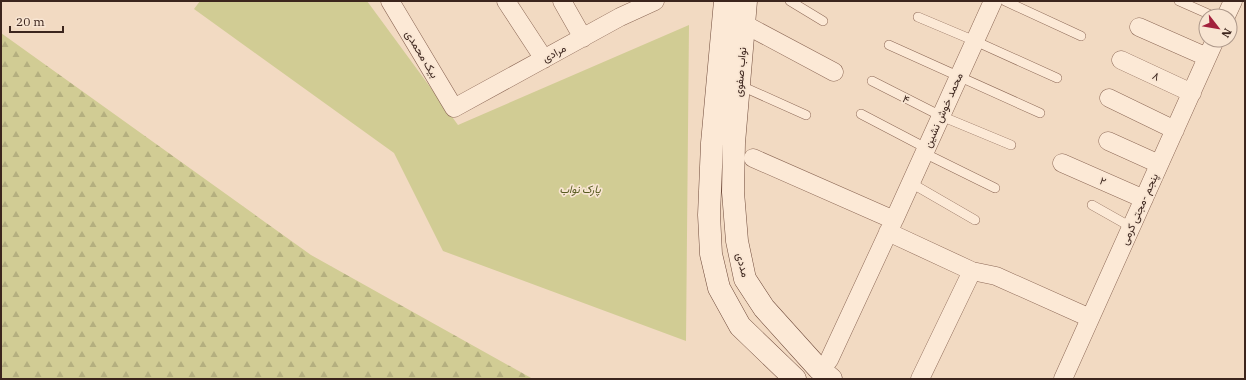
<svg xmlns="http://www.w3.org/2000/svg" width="1246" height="380" viewBox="0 0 1246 380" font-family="'IBM Plex Serif',Vazirmatn,serif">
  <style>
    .green { fill: #d1cc94 }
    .forest { fill: url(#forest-firs) }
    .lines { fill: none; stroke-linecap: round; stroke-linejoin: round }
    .lane-casing { stroke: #8d6957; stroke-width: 10 }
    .street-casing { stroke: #8d6957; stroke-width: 19 }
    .secondary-casing { stroke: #6f4a3a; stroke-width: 23 }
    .lane { stroke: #fce9d6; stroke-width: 9 }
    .street { stroke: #fce9d6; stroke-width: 18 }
    .secondary { stroke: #fce9d6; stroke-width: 22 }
    .labels { text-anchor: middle; stroke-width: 3.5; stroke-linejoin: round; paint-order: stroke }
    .street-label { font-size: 11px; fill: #3c251d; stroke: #f8e5d2 }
    .park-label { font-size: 11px; font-style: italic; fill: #575a21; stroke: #f8e5d2 }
  </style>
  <defs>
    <pattern id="forest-firs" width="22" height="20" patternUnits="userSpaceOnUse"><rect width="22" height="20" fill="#d1cc94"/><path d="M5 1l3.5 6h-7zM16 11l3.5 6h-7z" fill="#b4af7f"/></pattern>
  </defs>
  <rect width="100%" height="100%" fill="#f2dac2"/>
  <!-- green -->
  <path class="green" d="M 200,1 L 367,1 L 458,125 L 689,25 L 686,341 L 443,251 L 394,153 L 194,9 Z"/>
  <!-- forest -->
  <path class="forest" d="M 1,33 L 311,255 L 533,379 L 1,379 Z"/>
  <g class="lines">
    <defs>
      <path id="lane" d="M 790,1 L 823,21
        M 1005,1 L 1081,36
        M 1179,1 L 1213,16
        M 918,17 L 975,41 L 1057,78
        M 889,45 L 1040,113
        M 872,81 L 941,116 L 1011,145
        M 739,85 L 806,115
        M 861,114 L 926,148
        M 924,153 L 995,188
        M 911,183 L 975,220
        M 1092,205 L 1131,227"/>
      <path id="street" d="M 390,1 L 454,108 L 620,17 L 655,1
        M 506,1 L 544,59
        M 562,1 L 583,38
        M 1226,16 L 1233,1
        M 744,24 L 834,72
        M 1139,27 L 1207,57
        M 1121,60 L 1192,93
        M 1109,98 L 1175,130
        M 1108,141 L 1159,164
        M 753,158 L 894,220 L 993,1
        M 1062,163 L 1144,199
        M 888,232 L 972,271 L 996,276 L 1090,318
        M 829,360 L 893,222
        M 920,379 L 972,271
        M 1063,379 L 1215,40"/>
      <path id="secondary" d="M 725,1 L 712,143 L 709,215 L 711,254 L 719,288 L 740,326 L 795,379
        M 746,1 L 734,143 L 733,192 L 737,241 L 745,279 L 764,308 L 818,368 L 831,379"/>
    </defs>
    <!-- lane casing -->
    <use href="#lane" class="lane-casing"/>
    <!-- street casing -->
    <use href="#street" class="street-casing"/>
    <!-- secondary casing -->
    <use href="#secondary" class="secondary-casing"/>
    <!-- lane -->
    <use href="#lane" class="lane"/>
    <!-- street -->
    <use href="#street" class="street"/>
    <!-- secondary -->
    <use href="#secondary" class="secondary"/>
  </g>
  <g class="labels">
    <!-- street labels -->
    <g class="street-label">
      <text transform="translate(554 53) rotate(-29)" y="4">مرادی</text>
      <text transform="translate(422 54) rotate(59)" y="4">بیک محمدی</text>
      <text transform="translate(740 72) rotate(-85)" y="4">نواب صفوی</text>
      <text transform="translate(1156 76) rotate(25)" y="4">۸</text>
      <text transform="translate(906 99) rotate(27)" y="4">۴</text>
      <text transform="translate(943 110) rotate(-66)" y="4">محمد خوش نشین</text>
      <text transform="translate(1103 181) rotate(23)" y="4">۲</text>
      <text transform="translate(1139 209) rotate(-66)" y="4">پنجم -مجتی کرمی</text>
      <text transform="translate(743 265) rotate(76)" y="4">مددی</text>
    </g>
    <!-- park labels -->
    <g class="park-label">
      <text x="580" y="193">پارک نواب</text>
    </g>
  </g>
  <!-- border -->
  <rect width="1246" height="380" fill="none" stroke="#3c251d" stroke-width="4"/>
  <!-- north arrow -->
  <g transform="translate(1218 28) rotate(121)"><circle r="19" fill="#f8e5d2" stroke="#ad988a"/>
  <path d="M0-3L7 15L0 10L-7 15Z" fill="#a2223d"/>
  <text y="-6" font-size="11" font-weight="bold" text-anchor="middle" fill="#3c251d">N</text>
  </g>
  <!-- scale -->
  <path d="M10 26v6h53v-6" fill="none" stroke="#3c251d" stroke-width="2"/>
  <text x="16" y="26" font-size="12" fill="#3c251d" stroke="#f8e5d2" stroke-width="3" paint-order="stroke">20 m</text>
</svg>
